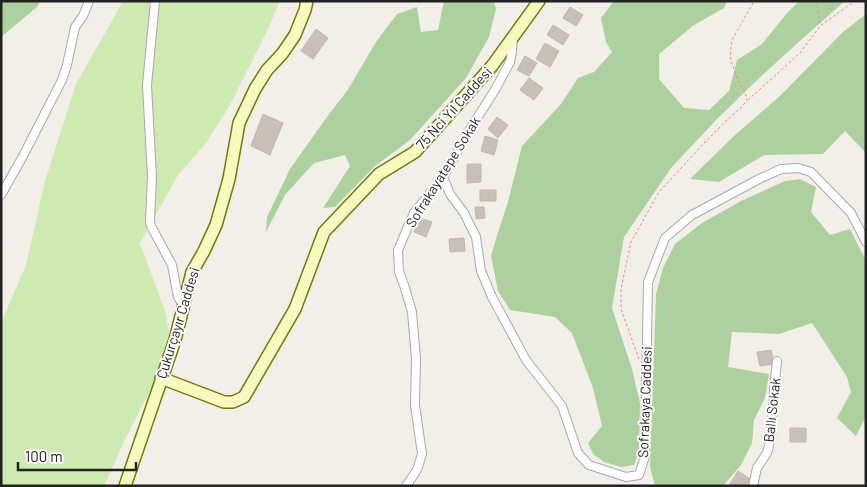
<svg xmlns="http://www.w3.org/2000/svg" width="867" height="487" viewBox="0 0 867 487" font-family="Barlow,sans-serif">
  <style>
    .grass { fill: #cdebb0 }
    .forest { fill: #add19e }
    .building { fill: #c7bfb8; stroke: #c4b6ab }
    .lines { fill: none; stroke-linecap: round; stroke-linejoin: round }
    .street-casing { stroke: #a9a9a9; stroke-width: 10 }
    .secondary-casing { stroke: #707d05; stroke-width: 14 }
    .path { stroke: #fa8072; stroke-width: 1; stroke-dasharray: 2.5 2.5; stroke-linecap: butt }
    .street { stroke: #fff; stroke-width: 8 }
    .secondary { stroke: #f7fabf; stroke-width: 11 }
    .labels { text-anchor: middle; stroke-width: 4; stroke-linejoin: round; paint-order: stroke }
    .street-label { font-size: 14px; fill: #222; stroke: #fff }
  </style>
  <rect width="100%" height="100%" fill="#f2efe9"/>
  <!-- grass -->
  <path class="grass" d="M 123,1 L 280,1 L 269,27 L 230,105 L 206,143 L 178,175 L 140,243 L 165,311 L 172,348 L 127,435 L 104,486 L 1,486 L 1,323 L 26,265 L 45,181 L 76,84 Z"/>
  <!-- forest -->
  <path class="forest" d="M 1,1 L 40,1 L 37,7 L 1,37 Z
    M 444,1 L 494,1 L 496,9 L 489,37 L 466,78 L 410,140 L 375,166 L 335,207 L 323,208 L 350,166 L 345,155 L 314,163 L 285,195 L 266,232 L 267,217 L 290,169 L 329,114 L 347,91 L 376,42 L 397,14 L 417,7 L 421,32 L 438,30 Z
    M 614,1 L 727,1 L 724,8 L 694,25 L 659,54 L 659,79 L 684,108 L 709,110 L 729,91 L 737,60 L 762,44 L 787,13 L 799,1 L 845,1 L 812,30 L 755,82 L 717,119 L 671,168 L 624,237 L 612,308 L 632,369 L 640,403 L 639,451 L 634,465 L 621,467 L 604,462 L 593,454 L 588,443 L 602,426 L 593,388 L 572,333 L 555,317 L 510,310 L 498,291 L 491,256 L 498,232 L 508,202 L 522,146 L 561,104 L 578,78 L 594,72 L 612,52 L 606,42 L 601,18 Z
    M 866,14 L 866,153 L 845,131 L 823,154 L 764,155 L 719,182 L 690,179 L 735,135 L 780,96 L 843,32 Z
    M 800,179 L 816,187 L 811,212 L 830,235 L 850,229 L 866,261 L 866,416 L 856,436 L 837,418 L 851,392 L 847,377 L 812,323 L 779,334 L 732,332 L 728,367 L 769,374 L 765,398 L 754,420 L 752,443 L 741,465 L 723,486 L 655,486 L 650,467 L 656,294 L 663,268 L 675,244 L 702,223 L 741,201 L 785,181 Z"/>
  <!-- building -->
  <path class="building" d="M 570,7 L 583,15 L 576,26 L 563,18 Z
    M 553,25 L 569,35 L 563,45 L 547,35 Z
    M 316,29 L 328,38 L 313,59 L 301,51 Z
    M 545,43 L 559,51 L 550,67 L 536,59 Z
    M 525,56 L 537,63 L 529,76 L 517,70 Z
    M 529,78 L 543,88 L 534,100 L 520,90 Z
    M 263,114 L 283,123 L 270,155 L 251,146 Z
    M 497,117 L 508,125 L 498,138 L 488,129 Z
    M 485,136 L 498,140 L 494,155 L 481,151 Z
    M 467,164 L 481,164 L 481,182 L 467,183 Z
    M 480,190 L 496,190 L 496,201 L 480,201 Z
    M 475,207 L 484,207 L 485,218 L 476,219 Z
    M 419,218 L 432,222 L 426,237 L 414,232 Z
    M 464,238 L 465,251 L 450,252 L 449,239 Z
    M 771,350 L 774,364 L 760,366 L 757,352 Z
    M 790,428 L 806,428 L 806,442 L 790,442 Z
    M 738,471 L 752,480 L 748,486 L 733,486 L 730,484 Z"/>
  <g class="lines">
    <defs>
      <path id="street" d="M 155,1 L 147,85 L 152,177 L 150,221 L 151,226 L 172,265 L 178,297 L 183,305
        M 443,177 L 450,194 L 464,213 L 476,237 L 481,271 L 492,297 L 526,360 L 562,406 L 578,453 L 589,465 L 626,477 L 639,475 L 645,456 L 648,282 L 665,238 L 692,215 L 759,179 L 781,169 L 798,168 L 811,172 L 851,213 L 866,242
        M 1,195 L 23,156 L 62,80 L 67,65 L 75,27 L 83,16 L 89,1
        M 406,486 L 417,470 L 422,454 L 415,405 L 416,358 L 412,312 L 404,285 L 399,272 L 398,250 L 414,213 L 443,177 L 472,126 L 495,90 L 510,62 L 512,51 L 513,37
        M 753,486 L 757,468 L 767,453 L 771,438 L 774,390 L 777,361"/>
      <path id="secondary" d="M 161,378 L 224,402 L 233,402 L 244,397 L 295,309 L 324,232 L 379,174 L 415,152 L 492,66 L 539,1
        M 125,486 L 175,340 L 192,272 L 204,251 L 216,225 L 229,179 L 239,123 L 255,89 L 267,70 L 282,54 L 295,35 L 305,10 L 307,1"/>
    </defs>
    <!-- street casing -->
    <use href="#street" class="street-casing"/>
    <!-- secondary casing -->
    <use href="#secondary" class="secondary-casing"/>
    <!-- path -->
    <path class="path" d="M 817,1 L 820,25
      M 748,100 L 800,53 L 820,26 L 855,1
      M 639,359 L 621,309 L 621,289 L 631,242 L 659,192 L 704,143 L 729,118 L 742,107 L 747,100 L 745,92 L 737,78 L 730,57 L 732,40 L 754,1"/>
    <!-- street -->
    <use href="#street" class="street"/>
    <!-- secondary -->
    <use href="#secondary" class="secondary"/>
  </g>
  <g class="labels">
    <!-- street labels -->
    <g class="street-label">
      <text transform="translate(454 108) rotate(-48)" y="5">75 Nci Yıl Caddesi</text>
      <text transform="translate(443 172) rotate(-58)" y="5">Sofrakayatepe Sokak</text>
      <text transform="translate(178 323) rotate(-73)" y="5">Çukurçayır Caddesi</text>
      <text transform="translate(645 402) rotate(-88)" y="5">Sofrakaya Caddesi</text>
      <text transform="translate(772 410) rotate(-84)" y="5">Ballı Sokak</text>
    </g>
  </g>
  <!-- border -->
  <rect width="867" height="487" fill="none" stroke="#222222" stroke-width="5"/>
  <!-- scale -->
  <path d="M18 462v8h118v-8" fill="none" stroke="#222222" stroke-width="2.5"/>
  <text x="25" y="462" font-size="15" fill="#222222" stroke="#ffffff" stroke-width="4" paint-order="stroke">100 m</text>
</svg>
